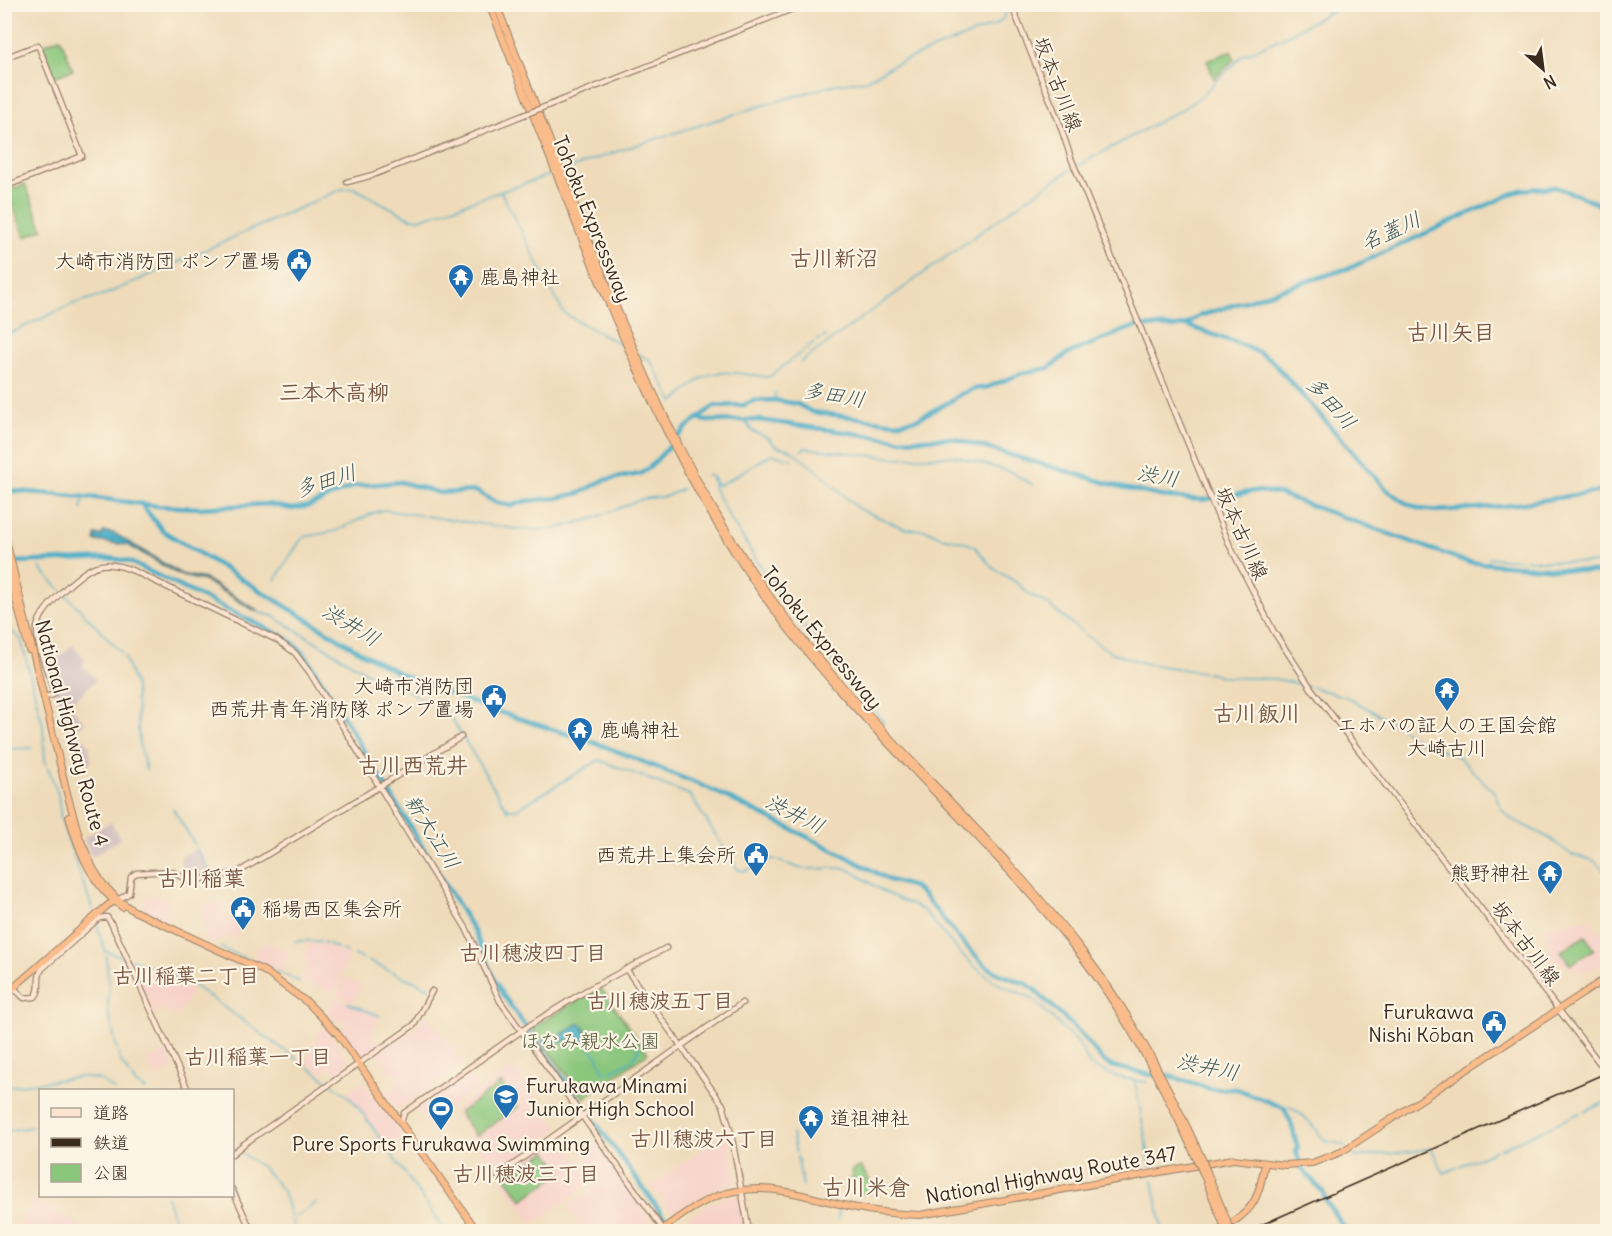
<svg xmlns="http://www.w3.org/2000/svg" width="1612" height="1236" viewBox="0 0 1612 1236" font-family="Delius,'Klee One',sans-serif">
  <style>
    .built { fill: #f7d1c8 }
    .industrial { fill: #d2bfc0 }
    .green { fill: #8ac67b; stroke: #62784c; stroke-width: 1.5 }
    .water { fill: #46acc6; stroke: #406b72; stroke-width: 1.5 }
    .lines { fill: none; stroke-linecap: round; stroke-linejoin: round }
    .stream { stroke: #46acc6; stroke-width: 1.5 }
    .river { stroke: #46acc6; stroke-width: 4.5 }
    .secondary-casing { stroke: #95826c; stroke-width: 7 }
    .highway-casing { stroke: #95826c; stroke-width: 8 }
    .secondary { stroke: #fde4d1; stroke-width: 4.5 }
    .highway { stroke: #fabc8b; stroke-width: 6 }
    .rail { stroke: #3b2a1e; stroke-width: 1.5 }
    .secondary-bridge-casing { stroke: #95826c; stroke-width: 7; stroke-linecap: butt }
    .highway-bridge-casing { stroke: #95826c; stroke-width: 8; stroke-linecap: butt }
    .secondary-bridge { stroke: #fde4d1; stroke-width: 4.5 }
    .highway-bridge { stroke: #fabc8b; stroke-width: 6 }
    .labels { text-anchor: middle; stroke-width: 4.5; stroke-linejoin: round; paint-order: stroke }
    .street-label { font-size: 20px; fill: #3b2a1e; stroke: #fcf5e5 }
    .poi-label { font-size: 20px; fill: #3b2a1e; stroke: #fcf5e5; text-anchor: end }
    .park-label { font-size: 20px; fill: #53593a; stroke: #fcf5e5 }
    .water-label { font-size: 21px; font-style: italic; fill: #3f5859; stroke: #fcf5e5 }
    .neighbourhood-label { font-size: 21px; font-weight: bold; fill: #775643; stroke: #fcf5e5 }
    .quarter-label { font-size: 22px; font-weight: bold; fill: #775643; stroke: #fcf5e5 }
  </style>
  <rect width="100%" height="100%" fill="#fcf5e5"/>
  <filter id="ink" filterUnits="userSpaceOnUse"><feTurbulence type="fractalNoise" baseFrequency=".0167" numOctaves="2"/><feDisplacementMap in="SourceGraphic" scale="12" xChannelSelector="R" yChannelSelector="G"/><feConvolveMatrix kernelMatrix="1 2 1 2 8 2 1 2 1" color-interpolation-filters="sRGB"/></filter>
  <filter id="wash" filterUnits="userSpaceOnUse"><feTurbulence type="fractalNoise" baseFrequency=".008" numOctaves="4" result="noise"/><feDisplacementMap in="SourceGraphic" scale="24" xChannelSelector="R" yChannelSelector="G"/><feGaussianBlur stdDeviation="1.35" result="paint"/><feColorMatrix in="noise" values="0 0 0 0 0 0 0 0 0 0 0 0 0 0 0 0 0 1.4 0 .05"/><feComposite in="paint" operator="in"/></filter>
  <g filter="url(#wash)">
    <rect width="100%" height="100%" fill="#efdbba"/>
    <!-- built -->
    <path class="built" d="M 153,895 L 170,898 L 165,922 L 144,912 L 146,897 Z
      M 202,903 L 222,903 L 223,917 L 237,917 L 238,937 L 225,937 L 216,940 L 214,944 L 205,940 Z
      M 1591,918 L 1594,931 L 1607,929 L 1607,959 L 1587,973 L 1551,960 L 1546,927 Z
      M 309,943 L 322,944 L 349,955 L 334,992 L 332,993 L 301,980 L 309,961 L 303,958 Z
      M 272,944 L 289,951 L 281,971 L 253,959 L 259,945 Z
      M 131,962 L 193,990 L 177,1017 L 162,1008 L 154,1014 Z
      M 343,977 L 361,985 L 353,1002 L 337,995 Z
      M 334,997 L 379,1017 L 371,1036 L 357,1030 L 384,1043 L 360,1061 L 341,1035 L 345,1024 L 327,1016 Z
      M 424,1014 L 428,1015 L 463,1063 L 462,1065 L 401,1108 L 396,1107 L 385,1093 L 398,1082 L 378,1054 L 416,1028 Z
      M 324,1027 L 353,1065 L 338,1076 L 329,1064 L 323,1074 L 306,1062 L 320,1030 Z
      M 166,1051 L 174,1069 L 160,1076 L 154,1075 L 147,1060 Z
      M 513,1067 L 515,1068 L 558,1129 L 497,1172 L 454,1112 L 454,1109 Z
      M 467,1073 L 470,1073 L 478,1087 L 426,1124 L 416,1109 Z
      M 363,1081 L 403,1138 L 390,1148 L 347,1092 Z
      M 560,1134 L 593,1182 L 533,1224 L 501,1178 L 501,1176 Z
      M 728,1136 L 736,1182 L 710,1191 L 672,1213 L 651,1186 L 718,1138 Z
      M 594,1141 L 652,1222 L 652,1227 L 646,1231 L 584,1231 L 568,1209 L 568,1206 L 601,1183 L 579,1152 Z
      M 736,1195 L 739,1196 L 747,1231 L 684,1231 L 679,1223 L 707,1205 Z
      M 32,1199 L 83,1227 L 88,1231 L 16,1232 Z"/>
    <!-- industrial -->
    <path class="industrial" d="M 72,645 L 86,660 L 82,665 L 96,680 L 62,712 L 50,668 Z
      M 71,707 L 85,722 L 76,731 L 89,744 L 91,763 L 81,764 L 79,746 L 72,746 L 63,715 Z
      M 111,822 L 121,839 L 91,857 L 84,838 Z
      M 196,848 L 212,876 L 188,879 L 182,876 L 181,857 Z"/>
    <!-- green -->
    <path class="green" d="M 59,38 L 61,39 L 73,70 L 54,77 L 42,45 Z
      M 1231,51 L 1234,59 L 1214,79 L 1207,60 Z
      M 25,184 L 43,229 L 25,237 L 7,191 Z
      M 1585,936 L 1594,949 L 1570,965 L 1561,951 Z
      M 600,987 L 648,1053 L 584,1098 L 532,1028 Z
      M 501,1083 L 518,1107 L 476,1136 L 459,1113 Z
      M 547,1151 L 562,1172 L 522,1200 L 506,1178 Z
      M 861,1167 L 876,1191 L 858,1195 L 856,1187 L 848,1188 L 847,1180 L 853,1179 L 852,1170 Z"/>
    <!-- water -->
    <path class="water" d="M 103,532 L 114,533 L 181,574 L 205,579 L 257,610 L 257,612 L 205,581 L 181,576 L 128,545 L 95,541 L 95,535 L 102,536 Z
      M 580,1023 L 584,1026 L 589,1046 L 581,1041 L 568,1040 L 555,1044 L 545,1042 L 545,1038 L 554,1039 Z"/>
    <g class="lines">
      <!-- stream -->
      <path class="stream" d="M 1077,166 L 1184,108 L 1200,97 L 1243,55 L 1286,36 L 1329,12 L 1360,4
        M 568,169 L 624,149 L 764,105 L 837,84 L 866,80 L 893,65 L 997,24 L 1005,16 L 1006,4
        M 501,192 L 563,312 L 570,317 L 624,346
        M 4,336 L 73,304 L 109,293 L 342,189 L 354,188 L 410,218 L 419,219 L 550,175
        M 639,354 L 651,361 L 673,402 C 683,396 691,385 702,378 C 723,367 747,376 769,377 L 816,341 L 826,336
        M 801,362 L 1025,200 L 1073,168
        M 774,400 L 775,392
        M 744,420 L 752,431 L 768,438 L 776,446 L 791,450 L 825,477 L 857,508 L 906,529 L 926,530 L 941,537 L 965,542 L 975,547 L 993,568 L 1017,583 L 1030,595 L 1046,603 L 1078,629 L 1110,652 L 1147,664 L 1208,673 L 1225,677 L 1275,679 L 1308,686
        M 801,451 L 805,448 L 896,458 L 955,456 L 1011,472 L 1033,485
        M 706,475 L 712,477 L 714,489 L 731,520 L 783,601 L 858,693 L 884,722
        M 713,478 L 716,484 L 720,485 L 772,454 L 792,459
        M 82,509 L 83,497
        M 1489,558 L 1608,564
        M 41,560 L 41,563
        M 1489,565 L 1489,561
        M 41,567 L 41,570 L 61,590
        M 275,580 L 300,541 L 304,537 L 336,531 L 373,513 L 383,510 L 516,529 L 536,530 L 559,528 L 595,518 L 642,499 L 667,496 L 682,489
        M 65,594 L 122,653
        M 257,612 L 273,616 L 369,674 L 411,692 L 425,702
        M 4,623 L 8,629 L 21,639 L 43,726 L 45,760 L 58,794 L 61,820 L 93,911
        M 124,656 L 135,686 L 139,742 L 146,770
        M 1312,687 L 1349,698 L 1390,721 L 1422,743 L 1459,757 L 1494,792 L 1502,810 L 1510,818 L 1549,838 L 1572,855 L 1593,860 L 1608,874
        M 434,707 L 444,710 L 450,716 L 508,811
        M 4,749 L 32,748
        M 504,805 L 510,809 L 517,809 L 599,760 L 690,795 L 738,870 L 746,871 L 764,861 L 773,859 L 802,869 L 845,868 L 850,870 L 886,893 L 923,910 L 961,954 L 980,971 L 1002,986 L 1032,998 L 1079,1044 L 1089,1064 L 1093,1067 L 1121,1078 L 1147,1082
        M 173,809 L 195,845
        M 196,848 L 212,874
        M 125,900 L 137,909
        M 97,925 L 105,951 L 126,958
        M 295,941 L 303,941
        M 305,941 L 320,941
        M 323,942 L 326,943
        M 329,944 L 337,948
        M 221,948 L 250,960
        M 342,950 L 348,953
        M 354,955 L 363,959
        M 106,956 L 107,967
        M 131,959 L 193,985 L 346,1094 L 356,1104 L 446,1232
        M 253,961 L 258,964
        M 368,961 L 397,974
        M 262,965 L 272,969
        M 107,969 L 109,981
        M 276,971 L 300,982
        M 399,975 L 430,988
        M 109,983 L 109,987
        M 109,992 L 109,990
        M 108,998 L 108,995
        M 108,999 L 108,1001
        M 108,1002 L 108,1007
        M 348,1003 L 380,1016
        M 108,1010 L 111,1025
        M 112,1028 L 117,1049
        M 630,1036 L 639,1050 L 633,1058
        M 538,1042 L 546,1040
        M 588,1045 L 598,1057 L 604,1072 L 609,1072
        M 118,1052 L 119,1057
        M 120,1060 L 130,1076
        M 611,1071 L 632,1060
        M 132,1078 L 135,1083 L 146,1090
        M 1135,1082 L 1151,1167
        M 4,1087 L 82,1077 L 101,1080 L 114,1090
        M 1284,1108 L 1290,1107 C 1299,1112 1307,1118 1313,1126 C 1319,1131 1319,1136 1326,1141 C 1332,1144 1338,1142 1345,1146
        M 1584,1112 L 1608,1101
        M 38,1127 L 40,1126
        M 4,1131 L 32,1127
        M 792,1134 L 796,1152
        M 1500,1149 L 1580,1113
        M 1347,1150 L 1356,1157 L 1365,1156
        M 239,1151 L 263,1168 L 272,1178
        M 797,1156 L 803,1186
        M 1366,1156 L 1417,1151 L 1431,1148 L 1444,1173 L 1496,1150
        M 274,1180 L 283,1191 L 291,1218
        M 1153,1180 L 1163,1232
        M 167,1196 L 178,1232
        M 295,1218 L 316,1203
        M 838,1220 L 839,1209
        M 292,1221 L 295,1232"/>
      <!-- river -->
      <path class="river" d="M 1186,325 L 1199,316 L 1352,267 L 1520,190 L 1555,187 L 1588,199 L 1608,210
        M 697,419 L 706,421 L 759,420 L 901,440 L 952,438 L 1124,488 L 1160,496 L 1202,500 L 1255,491 L 1276,493 L 1467,562 L 1608,573
        M 4,490 L 97,498 L 157,506 L 200,508 L 268,504 L 292,509 L 309,506 L 354,486 L 401,482 L 440,493 L 476,491 L 495,502 L 511,506 L 526,501 L 557,498 L 580,493 L 604,480 L 640,474 L 650,467 L 688,426 L 715,406 L 744,405 L 753,401 L 774,400 L 797,404 L 812,412 L 897,423 L 917,419 L 953,400 L 961,394 L 974,389 L 988,387 L 1023,373 L 1049,368 L 1067,354 L 1123,331 L 1137,326 L 1176,327 L 1186,325 L 1245,346 L 1260,353 L 1271,360 L 1386,489 L 1404,502 L 1420,509 L 1437,511 L 1505,506 L 1608,490
        M 142,505 L 163,531 L 362,653 L 401,674 L 487,708 L 604,746 L 708,788 L 842,854 L 889,880 L 914,887 L 924,896 L 963,943 L 985,965 L 997,973 L 1027,984 L 1034,989 L 1079,1032 L 1102,1060 L 1111,1066 L 1152,1075 L 1163,1074 L 1211,1089 L 1237,1089 L 1284,1108 L 1291,1123 L 1298,1149 L 1296,1151 L 1302,1169 L 1323,1192 L 1326,1201 L 1347,1232
        M 16,562 L 110,558 L 128,561 L 286,638 L 297,646 L 308,659 L 475,933 L 493,976 L 503,995 L 675,1232"/>
    </g>
  </g>
  <g filter="url(#ink)">
    <g class="lines">
      <defs>
        <path id="secondary" d="M 1011,4 L 1059,122 L 1071,158 L 1230,546 L 1274,632 L 1311,688 L 1608,1074
          M 4,58 L 38,45 L 82,156 L 4,187
          M 547,106 L 805,4
          M 347,182 L 373,175 L 526,114
          M 45,697 L 53,695 L 54,692 C 49,675 36,645 37,629 C 37,612 81,570 97,566 C 109,562 122,566 134,571 L 277,640 L 295,653 L 310,673 L 466,928 L 500,1001 L 665,1232
          M 118,900 L 129,893 L 131,877 L 136,873 L 170,871 L 190,881 L 237,873 L 461,737
          M 626,969 L 723,1105 L 731,1133 L 749,1232
          M 14,988 L 24,998 L 35,997 C 43,988 35,979 42,969 L 99,918 L 107,917 L 111,923 L 188,1090
          M 401,1123 L 404,1113 L 530,1025 L 587,990 L 666,948
          M 232,1154 L 244,1144 L 414,1025 L 432,991
          M 497,1176 L 742,1003
          M 232,1189 L 252,1232"/>
        <path id="highway" d="M 489,4 C 521,83 552,162 583,241 C 633,365 686,486 764,596 C 857,727 984,829 1082,957 C 1129,1019 1165,1089 1197,1160
          M 496,4 C 527,83 558,162 589,241 C 639,365 690,486 769,595 C 863,726 989,828 1086,956 C 1134,1019 1169,1088 1202,1159
          M 4,532 L 67,793 L 80,839 L 93,868 L 103,884 L 118,900 L 134,911 L 264,971 L 308,1003 L 337,1033 L 478,1232
          M 4,554 L 29,650
          M 69,817 C 79,851 92,886 122,907
          M 4,996 L 108,905 L 115,901
          M 1207,1172 L 1227,1221
          M 1203,1173 L 1223,1223
          M 659,1232 C 677,1218 696,1204 717,1196 C 767,1179 804,1197 852,1207 C 874,1212 897,1214 920,1215 L 1233,1159 L 1285,1165 L 1312,1163 L 1341,1152 L 1352,1145 L 1608,977
          M 1217,1232 C 1254,1210 1257,1204 1265,1163"/>
      </defs>
      <!-- secondary casing -->
      <use href="#secondary" class="secondary-casing"/>
      <!-- highway casing -->
      <use href="#highway" class="highway-casing"/>
      <!-- secondary -->
      <use href="#secondary" class="secondary"/>
      <!-- highway -->
      <use href="#highway" class="highway"/>
      <!-- rail -->
      <path class="rail" d="M 1245,1232 L 1608,1072"/>
      <defs>
        <path id="secondary-bridge" d="M 526,114 L 547,106"/>
        <path id="highway-bridge" d="M 1202,1159 L 1207,1172
          M 1197,1160 L 1203,1173
          M 1227,1221 L 1231,1232
          M 1223,1223 L 1226,1232"/>
      </defs>
      <!-- secondary-bridge casing -->
      <use href="#secondary-bridge" class="secondary-bridge-casing"/>
      <!-- highway-bridge casing -->
      <use href="#highway-bridge" class="highway-bridge-casing"/>
      <!-- secondary-bridge -->
      <use href="#secondary-bridge" class="secondary-bridge"/>
      <!-- highway-bridge -->
      <use href="#highway-bridge" class="highway-bridge"/>
    </g>
  </g>
  <!-- icons -->
  <defs>
    <symbol id="civic-pin" viewBox="-11 -11 22 30"><path d="M0 17L-7.5 6A9.5 9.5 0 1 1 7.5 6Z" fill="#1f6fb2" stroke="#fcf5e5"/><path d="M-.6-6.5H3V-4.5H.6V-3L4-1V1h2V6H-6V1h2V-1L-.6-3ZM-1.2 2.5V6h2.4V2.5Z" fill="#fff"/></symbol>
    <symbol id="temple-pin" viewBox="-11 -11 22 30"><path d="M0 17L-7.5 6A9.5 9.5 0 1 1 7.5 6Z" fill="#1f6fb2" stroke="#fcf5e5"/><path d="M0-6L5-2H3V0L6.5 2.5H4V6H1.5V3h-3V6H-4V2.5H-6.5L-3 0V-2H-5Z" fill="#fff"/></symbol>
    <symbol id="school-pin" viewBox="-11 -11 22 30"><path d="M0 17L-7.5 6A9.5 9.5 0 1 1 7.5 6Z" fill="#1f6fb2" stroke="#fcf5e5"/><path d="M0-5L7-2L0 1L-7-2ZM-4 1L0 2.5L4 1V4Q0 6-4 4Z" fill="#fff"/></symbol>
    <symbol id="stadium-pin" viewBox="-11 -11 22 30"><path d="M0 17L-7.5 6A9.5 9.5 0 1 1 7.5 6Z" fill="#1f6fb2" stroke="#fcf5e5"/><path d="M0-5a6.5 5 0 1 0 0 10a6.5 5 0 1 0 0-10ZM-3.5-1.8h7v3.6h-7Z" fill="#fff"/></symbol>
  </defs>
  <g fill-rule="evenodd">
    <use href="#civic-pin" x="284" y="246" width="30" height="40"/>
    <use href="#temple-pin" x="446" y="262" width="30" height="40"/>
    <use href="#temple-pin" x="1432" y="675" width="30" height="40"/>
    <use href="#civic-pin" x="479" y="682" width="30" height="40"/>
    <use href="#temple-pin" x="565" y="715" width="30" height="40"/>
    <use href="#civic-pin" x="741" y="840" width="30" height="40"/>
    <use href="#temple-pin" x="1535" y="858" width="30" height="40"/>
    <use href="#civic-pin" x="228" y="894" width="30" height="40"/>
    <use href="#civic-pin" x="1479" y="1008" width="30" height="40"/>
    <use href="#school-pin" x="491" y="1082" width="30" height="40"/>
    <use href="#stadium-pin" x="426" y="1094" width="30" height="40"/>
    <use href="#temple-pin" x="796" y="1103" width="30" height="40"/>
  </g>
  <g class="labels">
    <!-- street labels -->
    <g class="street-label">
      <text transform="translate(1058 84) rotate(69)" y="7">坂本古川線</text>
      <text transform="translate(592 219) rotate(68)" y="7">Tohoku Expressway</text>
      <text transform="translate(1242 533) rotate(66)" y="7">坂本古川線</text>
      <text transform="translate(822 638) rotate(51)" y="7">Tohoku Expressway</text>
      <text transform="translate(72 733) rotate(75)" y="7">National Highway Route 4</text>
      <text transform="translate(1526 943) rotate(53)" y="7">坂本古川線</text>
      <text transform="translate(1051 1175) rotate(-10)" y="7">National Highway Route 347</text>
    </g>
    <!-- poi labels -->
    <g class="poi-label">
      <text x="280" y="268">大崎市消防団 ポンプ置場</text>
      <text x="480" y="284" text-anchor="start">鹿島神社</text>
      <text x="474" y="693">大崎市消防団<tspan x="474" dy="23">西荒井青年消防隊 ポンプ置場</tspan></text>
      <text x="1447" y="732" text-anchor="middle">エホバの証人の王国会館<tspan x="1447" dy="23">大崎古川</tspan></text>
      <text x="600" y="737" text-anchor="start">鹿嶋神社</text>
      <text x="736" y="862">西荒井上集会所</text>
      <text x="1530" y="880">熊野神社</text>
      <text x="262" y="916" text-anchor="start">稲場西区集会所</text>
      <text x="1474" y="1019">Furukawa<tspan x="1474" dy="23">Nishi Kōban</tspan></text>
      <text x="526" y="1093" text-anchor="start">Furukawa Minami<tspan x="526" dy="23">Junior High School</tspan></text>
      <text x="830" y="1125" text-anchor="start">道祖神社</text>
      <text x="441" y="1151" text-anchor="middle">Pure Sports Furukawa Swimming</text>
    </g>
    <!-- park labels -->
    <g class="park-label">
      <text x="590" y="1048">ほなみ親水公園</text>
    </g>
    <!-- water labels -->
    <g class="water-label">
      <text transform="translate(1391 231) rotate(-24)" y="7">名蓋川</text>
      <text transform="translate(834 395) rotate(10)" y="7">多田川</text>
      <text transform="translate(1331 403) rotate(48)" y="7">多田川</text>
      <text transform="translate(1158 476) rotate(10)" y="7">渋川</text>
      <text transform="translate(326 481) rotate(-17)" y="7">多田川</text>
      <text transform="translate(351 625) rotate(31)" y="7">渋井川</text>
      <text transform="translate(795 814) rotate(27)" y="7">渋井川</text>
      <text transform="translate(432 832) rotate(58)" y="7">新大江川</text>
      <text transform="translate(1208 1067) rotate(12)" y="7">渋井川</text>
    </g>
    <!-- neighbourhood labels -->
    <g class="neighbourhood-label">
      <text x="533" y="960">古川穂波四丁目</text>
      <text x="186" y="983">古川稲葉二丁目</text>
      <text x="660" y="1008">古川穂波五丁目</text>
      <text x="258" y="1064">古川稲葉一丁目</text>
      <text x="704" y="1146">古川穂波六丁目</text>
      <text x="526" y="1181">古川穂波三丁目</text>
    </g>
    <!-- quarter labels -->
    <g class="quarter-label">
      <text x="834" y="266">古川新沼</text>
      <text x="1451" y="340">古川矢目</text>
      <text x="334" y="400">三本木高柳</text>
      <text x="1257" y="721">古川飯川</text>
      <text x="413" y="773">古川西荒井</text>
      <text x="201" y="886">古川稲葉</text>
      <text x="866" y="1195">古川米倉</text>
    </g>
  </g>
  <!-- margin -->
  <rect width="1612" height="1236" fill="none" stroke="#fcf5e5" stroke-width="24"/>
  <!-- legend -->
  <rect x="39" y="1089" width="195" height="108" fill="#fcf5e5" stroke="#afa495" stroke-width="1.5"/>
  <rect x="51" y="1108" width="30" height="9" fill="#fde4d1" stroke="#afa495" stroke-width="1.5"/>
  <text x="93" y="1119" font-size="18" fill="#3b2a1e">道路</text>
  <rect x="51" y="1138" width="30" height="9" fill="#3b2a1e" stroke="#afa495" stroke-width="1.5"/>
  <text x="93" y="1149" font-size="18" fill="#3b2a1e">鉄道</text>
  <rect x="51" y="1164" width="30" height="18" fill="#8ac67b" stroke="#afa495" stroke-width="1.5"/>
  <text x="93" y="1179" font-size="18" fill="#3b2a1e">公園</text>
  <!-- north arrow -->
  <g transform="translate(1543 69) rotate(152)" stroke="#fcf5e5" stroke-width="4.5" paint-order="stroke">
  <path d="M0-4.5L10 22L0 15L-10 22Z" fill="#3b2a1e"/>
  <text y="-9" font-size="16" font-weight="bold" text-anchor="middle" fill="#3b2a1e">N</text>
  </g>
</svg>
